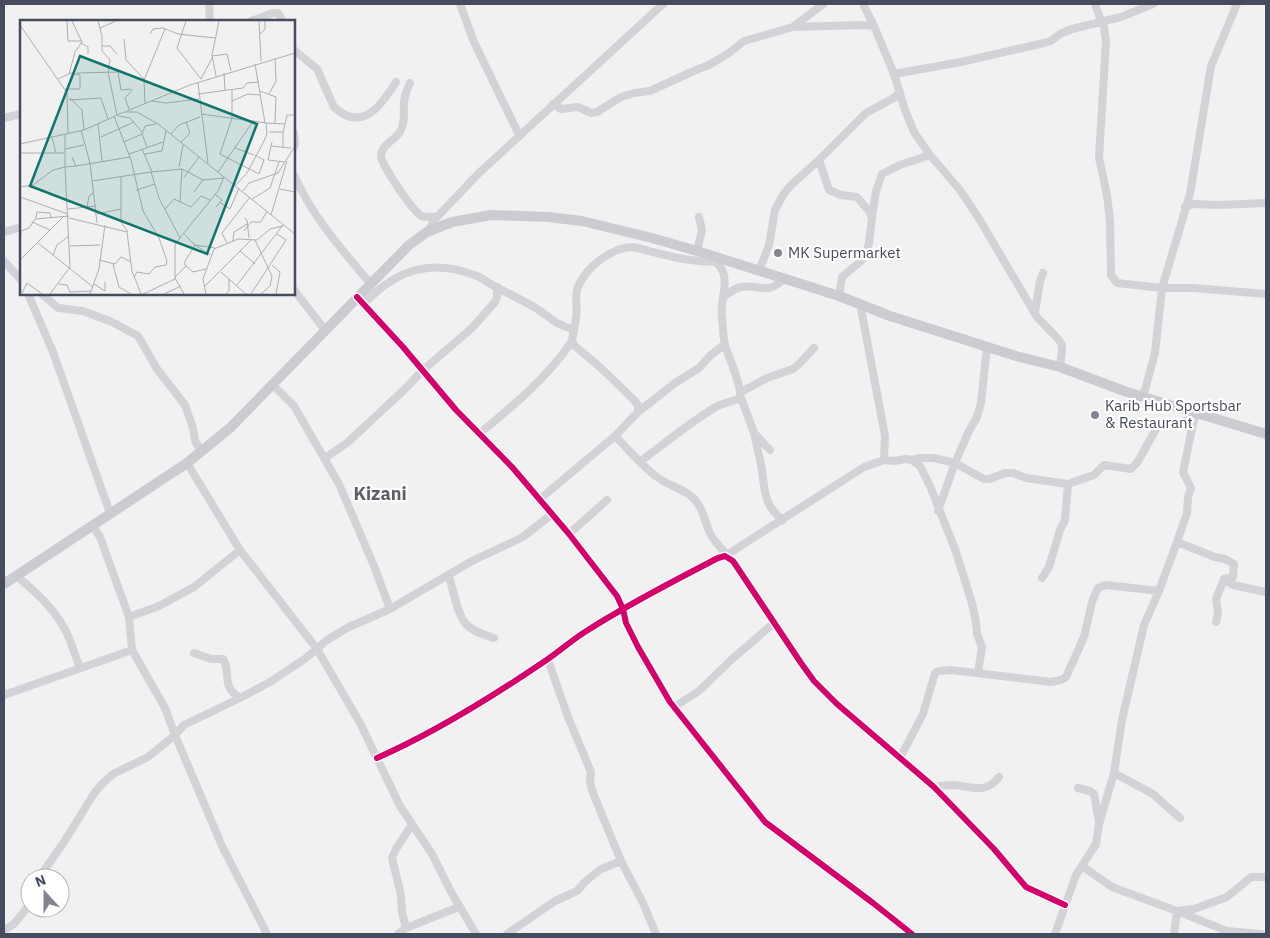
<svg xmlns="http://www.w3.org/2000/svg" width="1270" height="938" viewBox="0 0 1270 938" font-family="'IBM Plex Sans',sans-serif">
  <style>
    .lines { fill: none; stroke-linecap: round; stroke-linejoin: round }
    .minor { stroke: #d2d2d7; stroke-width: 8 }
    .major { stroke: #cbccd2; stroke-width: 10 }
    .cycleway-casing { stroke: #fff; stroke-width: 9 }
    .cycleway { stroke: #d6006c; stroke-width: 6 }
    .poi-dot { fill: #828591; stroke: #fff; stroke-width: 2 }
    .labels { text-anchor: middle; stroke-width: 4.5; stroke-linejoin: round; paint-order: stroke }
    .poi-label { font-size: 15px; fill: #474b5e; stroke: #fff; text-anchor: start }
    .quarter-label { font-size: 18px; font-weight: bold; fill: #5c5d65; stroke: #fff }
    .inset-road { fill: none; stroke: #adafb6; stroke-width: 1 }
    .view { fill: #0f766e; fill-opacity: 0.15; stroke: #0f766e; stroke-width: 2.5 }
    .inset-edge { fill: none; stroke: #474b5e; stroke-width: 2.5 }
  </style>
  <rect width="100%" height="100%" fill="#f1f1f1"/>
  <g class="lines">
    <!-- minor -->
    <path class="minor" d="M 209,4 L 210,21
      M 460,4 L 474,42 L 519,135
      M 863,4 L 874,26 L 894,74 L 905,110 L 914,132 L 930,155 L 960,190 L 978,217 L 1037,317 L 1059,340 L 1062,345 L 1062,351 L 1060,367
      M 1095,4 L 1101,21
      M 251,21 L 273,13 L 278,13 L 283,21
      M 1103,21 L 1106,41 L 1099,158 L 1107,195 L 1110,221 L 1111,275 L 1117,283 L 1162,288 L 1193,288 L 1266,294
      M 793,27 L 863,25 L 874,26
      M 294,50 L 317,69 L 334,107 C 362,133 381,106 396,82
      M 894,74 L 961,62 L 1044,43 L 1051,41 L 1060,34 L 1072,29 L 1121,17 L 1153,4
      M 410,83 C 407,89 405,95 404,101 C 403,112 406,122 400,132 C 395,140 381,145 381,156 C 381,164 414,214 422,216 C 426,218 432,216 437,217
      M 553,104 L 561,109 L 578,107 L 591,113 L 597,112 L 621,97 L 634,93 L 650,91 L 696,70 L 709,65 L 729,53 L 744,41 L 793,27 L 823,4
      M 4,118 L 21,114
      M 294,133 L 295,144 L 294,147
      M 819,160 L 829,190 L 841,195 L 857,197 L 869,211 L 872,218 L 869,243 L 866,254 L 861,261 L 842,277 L 839,296
      M 294,175 C 312,216 341,249 370,283
      M 1185,207 L 1193,204 L 1219,205 L 1266,203
      M 872,218 L 876,191 L 882,174 L 900,165 L 930,155
      M 4,232 L 21,227
      M 427,232 L 437,217 L 478,174 L 663,4
      M 697,251 L 702,230 L 699,217
      M 4,261 L 21,280
      M 759,271 L 769,245 L 775,210 L 783,195 L 791,185 L 819,160 L 866,113 L 892,99 L 900,93
      M 294,290 L 325,330
      M 28,294 L 53,352 L 110,513
      M 42,294 L 58,308 L 83,311 L 112,322 L 138,336 L 157,369 L 185,405 L 193,428 L 195,441 L 202,452
      M 357,297 L 403,347 L 456,410 L 512,467 L 569,534 L 617,596 L 623,609 L 626,623 L 638,647 L 670,702 L 765,822 L 873,903 L 912,934
      M 723,297 C 729,293 735,288 741,287 C 762,284 765,296 784,279
      M 860,303 L 885,436 L 884,460
      M 364,304 C 396,269 432,258 477,276 C 484,279 490,284 497,288 C 510,294 522,300 534,307 C 551,317 553,324 573,329
      M 1035,312 L 1040,281 L 1043,273
      M 273,385 L 294,406 L 339,484 L 374,566 L 390,609
      M 741,392 L 767,378 L 793,369 L 798,365 L 814,348
      M 740,395 L 754,433 L 770,450
      M 1143,397 L 1155,353 L 1162,288 L 1190,194 L 1211,66 L 1237,4
      M 638,412 L 638,405 L 634,400 L 601,368 L 575,346 L 572,341 C 573,333 575,326 576,318 C 578,308 574,297 578,287 C 586,267 612,247 633,247 C 663,254 695,265 726,261
      M 754,433 C 756,443 759,454 761,464 C 765,487 762,505 783,520
      M 479,434 C 513,406 548,377 572,341
      M 615,436 C 629,450 642,466 657,477 C 667,485 681,488 691,496 C 704,506 704,523 712,537 C 716,543 722,549 727,555
      M 325,458 L 347,443 L 405,389 L 422,371 L 472,328 L 495,302 L 497,297 L 497,287
      M 912,460 L 919,458 L 934,458 L 955,463 L 984,479 L 990,479 L 1005,473 L 1013,473 L 1026,478 L 1068,484 L 1094,475 L 1104,465 L 1131,469 L 1137,463 L 1160,422 L 1178,423 L 1195,417
      M 641,461 C 665,443 688,424 714,408 C 722,403 732,402 740,398 C 742,385 729,359 725,345 C 723,336 723,327 722,318 C 719,299 733,277 716,262
      M 187,463 L 240,550 L 317,649 L 360,723 L 400,806 L 432,854 L 451,892 L 476,934
      M 540,499 L 615,436 L 638,412 L 675,383 L 699,368 L 711,355 L 725,344
      M 938,511 L 955,463 L 969,431 L 977,417 L 981,403 L 987,347
      M 569,534 L 607,500
      M 1177,542 L 1215,557 L 1225,559 L 1234,564 L 1233,577 L 1224,579 L 1216,599 L 1218,613 L 1216,622
      M 725,556 L 864,467 L 884,460 L 894,461 L 906,459 L 912,460 L 920,466 L 930,486 L 955,549 L 972,603 L 976,622 L 977,634 L 982,647 L 978,673
      M 16,576 C 37,592 59,614 69,638 C 73,648 76,658 80,668
      M 449,576 C 453,589 457,614 466,624 C 473,632 485,635 494,638
      M 1042,578 L 1049,567 L 1060,530 L 1065,520 L 1068,484
      M 1224,579 L 1233,585 L 1266,592
      M 129,617 L 159,606 L 194,587 L 240,550
      M 194,653 L 211,659 L 223,659 C 232,673 220,686 240,698 L 270,682 L 306,658 L 327,640 L 349,627 L 390,609 L 472,561 L 523,537 L 552,514
      M 548,660 L 568,717 L 591,772 L 590,782 L 593,793 L 621,861 L 643,903 L 656,934
      M 4,695 L 132,650
      M 240,698 L 184,725 L 175,735 L 222,846 L 267,934
      M 674,707 L 699,691 L 731,660 L 774,623
      M 377,758 C 436,732 492,697 545,661 C 560,651 573,639 588,630 C 630,603 674,581 718,558 L 725,556 L 733,561 L 801,663 L 814,681 L 837,704 L 934,787 L 994,849 L 1026,887 L 1065,905
      M 900,758 L 923,714 L 935,673 L 939,671 L 951,670 L 1051,682 L 1061,680 L 1066,677 L 1084,637 L 1092,602 L 1098,588 L 1106,585 L 1159,591
      M 1114,773 L 1153,794 L 1180,818
      M 934,787 C 940,786 947,785 954,785 C 973,787 986,794 999,777
      M 1078,788 L 1090,791 L 1094,794 L 1099,822
      M 1082,866 L 1112,887 L 1177,911 L 1194,909 L 1227,897 L 1251,877 L 1266,877
      M 41,878 L 43,872 L 64,842 L 95,792 L 104,782 L 113,774 L 148,757 L 175,735 L 165,708 L 132,650 L 129,617 L 100,537 L 92,525
      M 406,928 L 402,912 L 401,895 L 392,858 L 396,849 L 411,826
      M 4,930 L 14,924 L 30,904
      M 398,934 L 406,928 L 459,907
      M 507,934 L 555,901 L 577,891 L 586,881 L 601,869 L 621,861
      M 1055,934 L 1076,875 L 1096,844 L 1099,824 L 1114,773 L 1122,720 L 1144,625 L 1159,591 L 1177,542 L 1187,513 L 1188,497 L 1191,488 L 1183,472 L 1195,414
      M 1174,934 L 1177,911 L 1227,931 L 1261,934"/>
    <!-- major -->
    <path class="major" d="M 4,584 L 187,463 L 230,428 L 409,245 L 427,232 L 452,222 L 491,215 L 548,217 L 582,221 L 652,238 L 697,251 L 839,296 L 890,316 L 1016,356 L 1060,367 L 1127,392 L 1266,434"/>
    <defs>
      <path id="cycleway" d="M 357,297 L 403,347 L 456,410 L 512,467 L 569,534 L 617,596 L 623,609 L 626,623 L 638,647 L 670,702 L 765,822 L 873,903 L 912,934
        M 377,758 C 436,732 492,697 545,661 C 560,651 573,639 588,630 C 630,603 674,581 718,558 L 725,556 L 733,561 L 801,663 L 814,681 L 837,704 L 934,787 L 994,849 L 1026,887 L 1065,905"/>
    </defs>
    <!-- cycleway casing -->
    <use href="#cycleway" class="cycleway-casing"/>
    <!-- cycleway -->
    <use href="#cycleway" class="cycleway"/>
  </g>
  <!-- markers -->
  <g class="poi-dot">
    <circle cx="778" cy="253" r="5"/>
    <circle cx="1095" cy="415" r="5"/>
  </g>
  <g class="labels">
    <!-- poi labels -->
    <g class="poi-label">
      <text x="788" y="258">MK Supermarket</text>
      <text x="1105" y="411">Karib Hub Sportsbar<tspan x="1105" dy="17">&amp; Restaurant</tspan></text>
    </g>
    <!-- quarter labels -->
    <g class="quarter-label">
      <text x="380" y="500">Kizani</text>
    </g>
  </g>
  <!-- overview -->
  <g transform="translate(20 20)">
    <rect width="275" height="275" fill="#f1f1f1"/>
    <path class="inset-road" d="M 47,1 L 48,21 L 62,21M 78,1 L 82,16 L 82,31 L 90,40 L 88,52 L 97,95M 166,1 L 157,28 L 181,59M 239,1 L 241,41M 0,5 L 47,73 L 48,113M 80,8 L 96,1M 130,14 L 133,9 L 143,8 L 158,14 L 195,18M 240,14 L 245,9 L 245,1M 104,19 L 106,40 L 124,59M 61,23 L 68,27 L 68,34M 82,26 L 90,26 L 97,34M 192,36 L 207,34 L 211,51M 235,44 L 245,103M 57,53 L 98,52 L 101,70 L 111,69M 204,53 L 205,70M 49,54 L 55,32 L 62,22 L 52,1M 196,56 L 192,35 L 199,1M 38,59 L 51,53 L 60,55 L 60,69 L 45,69M 181,59 L 192,38M 178,63 L 188,143M 240,71 L 256,77 L 255,103M 178,74 L 223,68 L 227,63 L 239,62M 249,74 L 256,61 L 255,38M 50,78 L 62,90 L 64,110M 49,80 L 81,78 L 88,99M 132,81 L 146,83 L 179,79M 212,81 L 228,74 L 240,75M 125,83 L 124,60 L 145,9M 109,89 L 105,78 L 113,69M 107,91 L 170,65 L 275,33M 181,94 L 246,103M 94,96 L 111,140 L 123,191 L 139,218 L 147,241 L 146,245 L 135,247 L 129,254 L 117,252 L 114,257M 98,96 L 110,98 L 122,112M 212,98 L 200,134 L 239,154M 212,98 L 212,69M 78,104 L 82,141M 265,104 L 267,95 L 275,95M 61,110 L 70,143 L 77,203M 151,114 L 159,105 L 180,97M 32,117 L 36,133M 81,117 L 114,102M 104,122 L 122,114M 161,122 L 170,113 L 166,102M 252,122 L 251,126 L 271,128M 0,124 L 64,110 L 104,92 L 117,92 L 138,104 L 275,214M 251,126 L 248,140 L 265,142M 127,127 L 122,114 L 125,106 L 136,104M 215,128 L 234,135M 263,128 L 263,112M 45,129 L 64,125M 122,129 L 132,152M 0,133 L 44,133M 109,134 L 143,122M 125,134 L 142,131 L 146,111M 235,135 L 244,140 L 239,154M 52,137 L 56,146 L 110,137M 159,147 L 163,125M 162,149 L 183,160 L 203,158M 131,152 L 162,149 L 160,182M 198,152 L 234,100M 101,157 L 101,202 L 108,212M 164,157 L 179,137M 72,161 L 131,152 L 139,178 L 160,218M 215,166 L 227,153 L 243,123 L 247,114 L 246,103 L 265,104 L 263,112 L 249,112M 0,167 L 13,165 L 33,150 L 45,147 L 45,114M 260,169 L 275,172M 116,170 L 135,164M 223,171 L 229,163 L 258,153 L 275,126M 174,172 L 183,160M 195,174 L 202,180 L 196,187M 0,177 L 48,194M 232,179 L 250,168 L 259,142M 199,182 L 210,189 L 219,168M 67,187 L 69,176 L 73,173M 48,189 L 76,186M 145,189 L 154,179 L 171,187 L 181,176 L 190,180M 77,194 L 101,189M 251,195 L 267,141M 16,198 L 17,192 L 30,193 L 31,197M 49,198 L 107,212 L 112,251 L 121,274M 224,198 L 227,200 L 229,218M 12,202 L 30,210M 224,211 L 231,202 L 241,202 L 247,191M 164,214 L 175,225 L 195,228M 235,220 L 252,256 L 250,266 L 241,274M 213,221 L 214,212 L 227,204M 0,222 L 1,211 L 9,208 L 15,199 L 49,196M 18,223 L 73,267M 207,223 L 202,213 L 230,177M 50,226 L 80,225M 220,231 L 235,244M 33,235 L 37,225 L 49,216M 0,240 L 43,197M 79,240 L 95,244 L 101,237 L 111,242M 93,244 L 99,267 L 111,274M 252,245 L 260,252 L 256,274M 166,246 L 164,243 L 175,225 L 190,235M 201,252 L 226,274M 155,257 L 166,246 L 173,252 L 186,249M 155,258 L 164,274M 39,264 L 47,265 L 50,272 L 71,271M 74,264 L 85,271 L 85,262M 217,265 L 263,205M 185,266 L 232,219M 2,273 L 7,263 L 22,274M 30,274 L 50,247 L 45,147 L 56,146M 70,274 L 79,249 L 85,205M 123,274 L 155,259 L 155,224 L 198,171 L 204,157M 144,274 L 161,266M 186,274 L 183,259 L 194,229 L 218,219 L 237,220 L 250,209 L 263,206M 206,274 L 209,271 L 209,259M 231,274 L 266,220 L 257,214"/>
    <path class="view" d="M 60,36 L 237,104 L 187,234 L 10,166 Z"/>
    <rect width="275" height="275" class="inset-edge"/>
  </g>
  <!-- border -->
  <rect width="1270" height="938" fill="none" stroke="#474b5e" stroke-width="10"/>
  <!-- north arrow -->
  <g transform="translate(45 893) rotate(339)"><circle r="24" fill="#ffffff" stroke="#b5b7bf"/>
  <path d="M0-4L9 19L0 12L-9 19Z" fill="#828591"/>
  <text y="-8" font-size="14" font-weight="bold" text-anchor="middle" fill="#474b5e">N</text>
  </g>
</svg>
